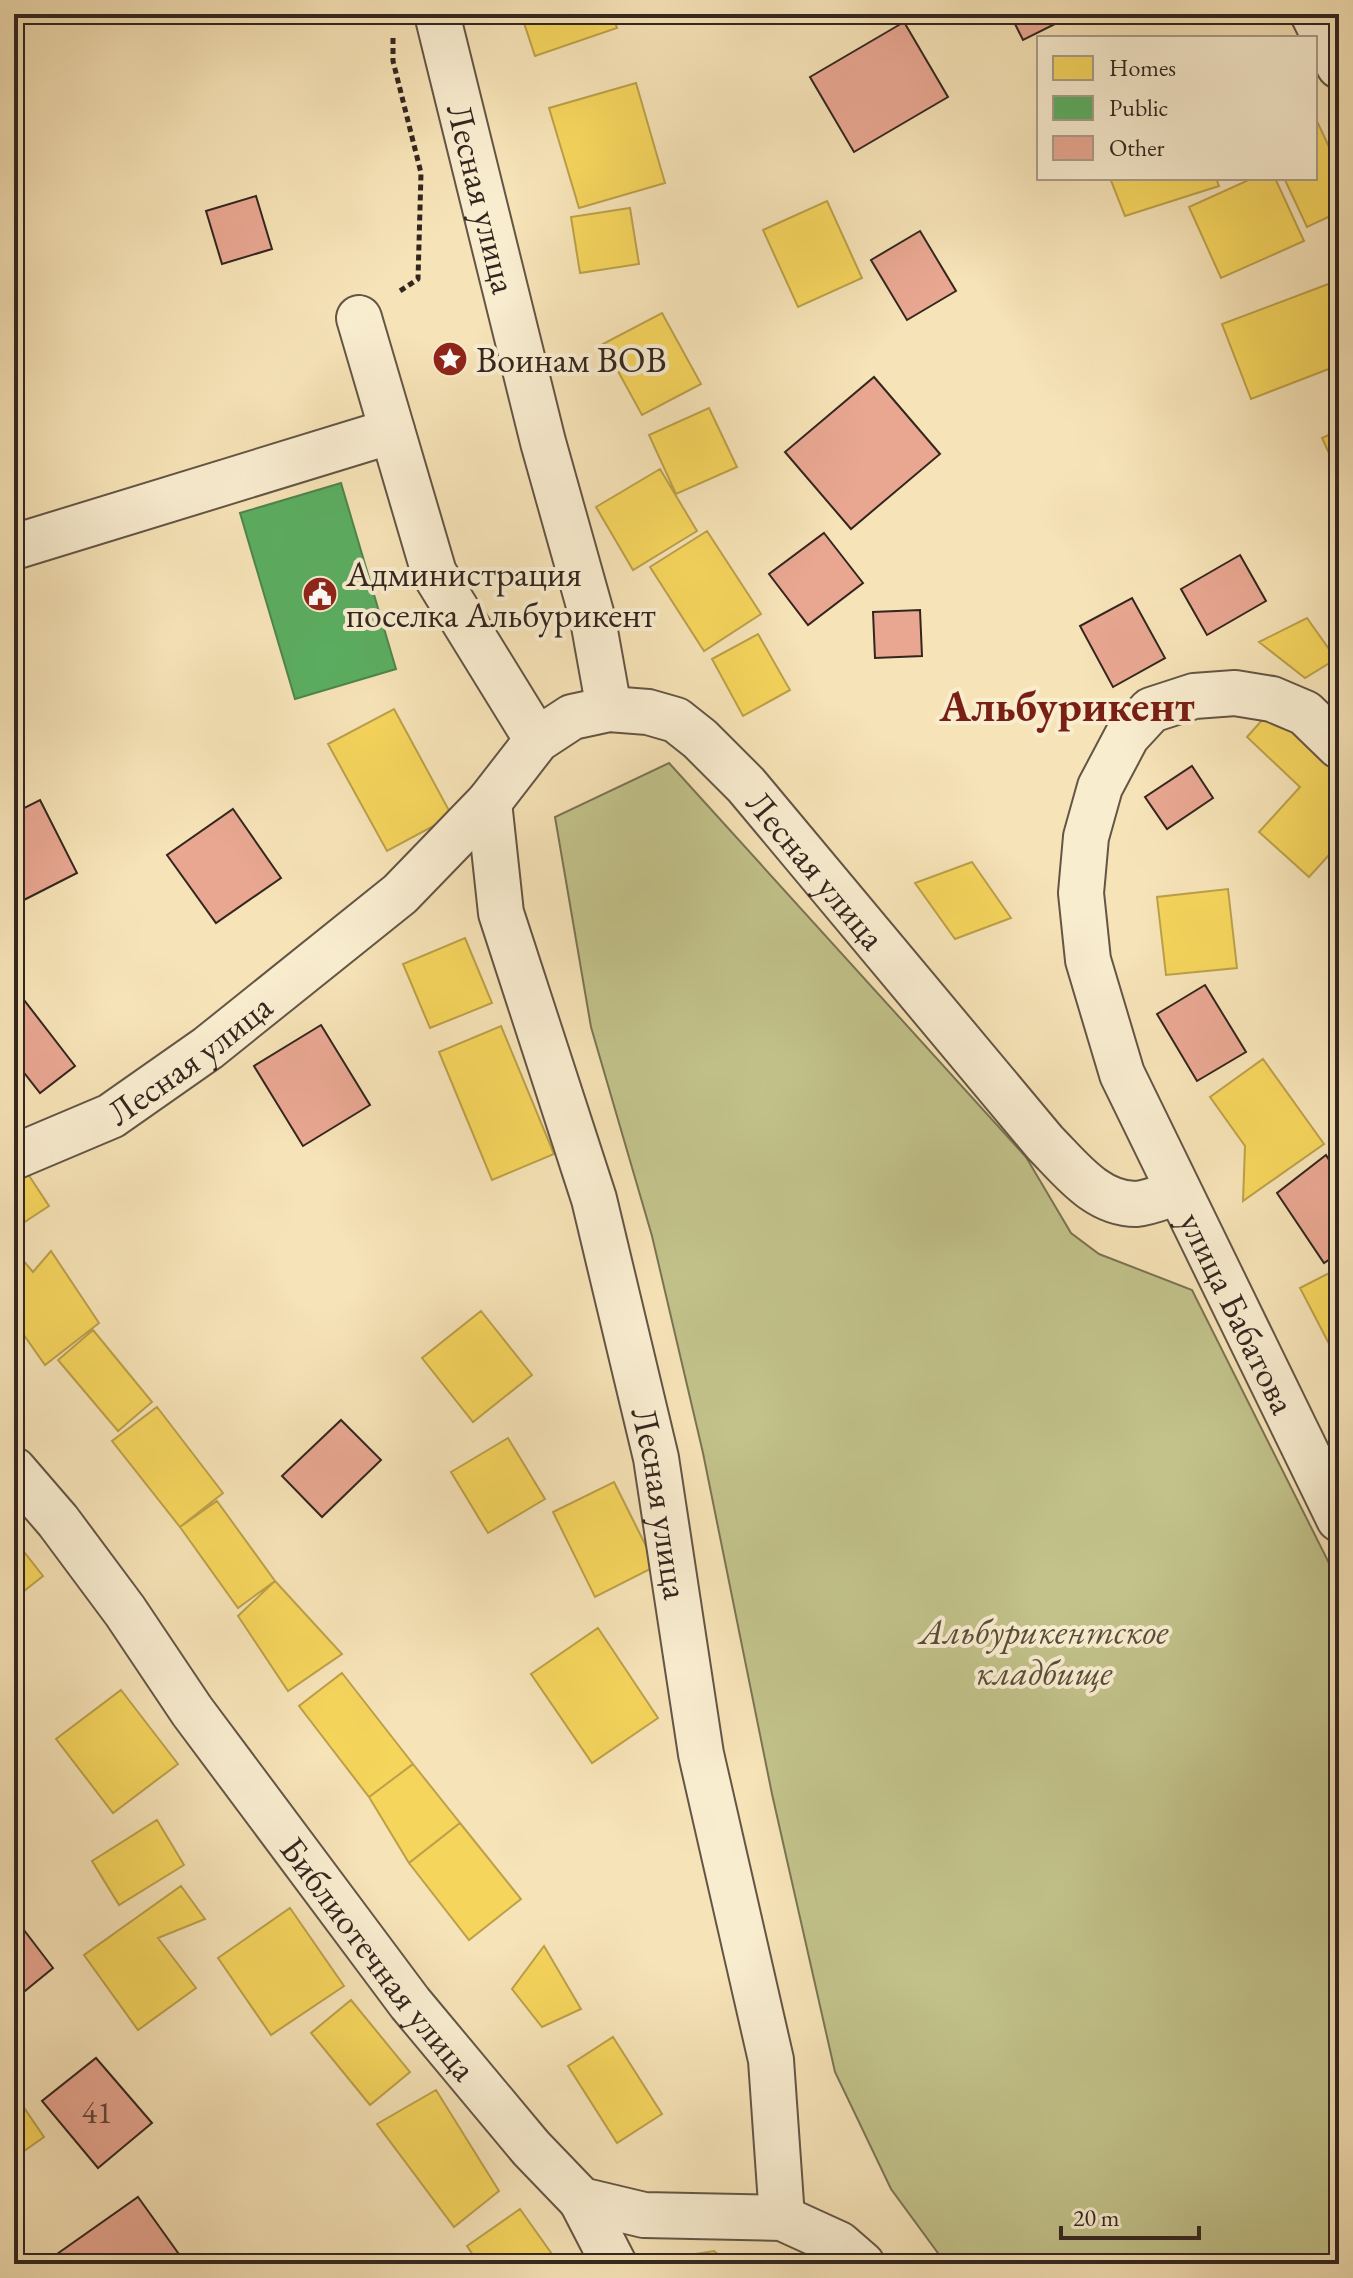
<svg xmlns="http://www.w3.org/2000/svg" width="1353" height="2278" viewBox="0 0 1353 2278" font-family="'EB Garamond',serif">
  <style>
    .green { fill: #c2c28a; stroke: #7a7454; stroke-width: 2 }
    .homes { fill: #f6d55c; stroke: #bca04a; stroke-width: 2 }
    .public { fill: #5aae61; stroke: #4e854d; stroke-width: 2 }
    .building { fill: #e9a792; stroke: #33261f; stroke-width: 2 }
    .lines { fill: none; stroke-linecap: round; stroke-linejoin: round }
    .minor-casing { stroke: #645545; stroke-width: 48 }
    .path { stroke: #33261f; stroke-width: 5; stroke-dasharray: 6 4; stroke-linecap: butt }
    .minor { stroke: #f9edd0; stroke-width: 44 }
    .labels { text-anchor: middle; stroke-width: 8; stroke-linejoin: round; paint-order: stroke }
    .number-label { font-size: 32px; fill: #60463c }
    .street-label { font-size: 36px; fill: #33261f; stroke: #f9edd0 }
    .poi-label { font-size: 36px; fill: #33261f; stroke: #f9edd0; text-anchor: start }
    .park-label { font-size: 36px; font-style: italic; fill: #574d3a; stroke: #f9edd0 }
    .district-label { font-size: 44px; font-weight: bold; fill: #7a1f14; stroke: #f9edd0 }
  </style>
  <rect width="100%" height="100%" fill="#f6e3b7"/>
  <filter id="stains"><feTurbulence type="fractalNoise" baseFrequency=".0025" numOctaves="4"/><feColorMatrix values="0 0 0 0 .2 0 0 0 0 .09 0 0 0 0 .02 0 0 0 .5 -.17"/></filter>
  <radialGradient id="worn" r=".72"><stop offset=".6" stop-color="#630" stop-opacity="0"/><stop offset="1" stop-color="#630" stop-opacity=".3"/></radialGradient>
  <!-- green -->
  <path class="green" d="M 669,763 L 1026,1157 L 1071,1233 L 1099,1254 L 1192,1290 L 1339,1583 L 1339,2264 L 946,2264 L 891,2189 L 835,2072 L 772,1794 L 703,1453 L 652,1236 L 591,1027 L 555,817 Z"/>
  <!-- homes -->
  <path class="homes" d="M 521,14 L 612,14 L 617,28 L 535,56 Z
    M 636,83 L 665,183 L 579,208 L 549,108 Z
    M 1315,117 L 1339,168 L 1339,212 L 1307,227 L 1284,178 L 1315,178 Z
    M 1110,178 L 1216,178 L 1219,186 L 1125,216 Z
    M 1253,178 L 1275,178 L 1304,241 L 1221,278 L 1189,207 Z
    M 827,201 L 862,278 L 798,307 L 763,230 Z
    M 630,208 L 639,264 L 580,273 L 571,217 Z
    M 1339,280 L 1339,328 L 1336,330 L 1339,338 L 1339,365 L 1251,399 L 1222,324 Z
    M 662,313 L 701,384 L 642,415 L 603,344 Z
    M 709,408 L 737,467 L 676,494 L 649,435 Z
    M 1339,430 L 1339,464 L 1335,466 L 1322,438 Z
    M 660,469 L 697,531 L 633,570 L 596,507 Z
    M 707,531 L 761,614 L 704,651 L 650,567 Z
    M 1307,618 L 1336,659 L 1305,678 L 1259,642 Z
    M 758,634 L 790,690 L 743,716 L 712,659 Z
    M 1273,708 L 1339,768 L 1339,844 L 1309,877 L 1259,832 L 1300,787 L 1247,737 Z
    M 394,709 L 452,816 L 387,851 L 328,744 Z
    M 972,862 L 1011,918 L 955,939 L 915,883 Z
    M 1228,889 L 1237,968 L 1166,975 L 1157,897 Z
    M 465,938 L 492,1003 L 430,1028 L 403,964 Z
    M 501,1026 L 554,1154 L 492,1180 L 439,1052 Z
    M 1263,1059 L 1324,1144 L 1243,1201 L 1245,1146 L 1210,1097 Z
    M 24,1168 L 49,1206 L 14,1229 L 14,1174 Z
    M 14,1250 L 33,1272 L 51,1251 L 99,1323 L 45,1365 L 14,1321 Z
    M 1339,1268 L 1339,1361 L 1338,1361 L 1300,1288 Z
    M 481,1311 L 532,1375 L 473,1422 L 422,1358 Z
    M 93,1330 L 152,1402 L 118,1431 L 58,1360 Z
    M 157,1407 L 223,1493 L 180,1527 L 112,1441 Z
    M 508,1438 L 545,1499 L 488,1533 L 451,1472 Z
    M 614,1482 L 656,1566 L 595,1597 L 553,1512 Z
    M 217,1501 L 275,1581 L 238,1608 L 180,1527 Z
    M 14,1539 L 43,1576 L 14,1599 Z
    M 275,1581 L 342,1654 L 288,1691 L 238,1616 Z
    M 598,1628 L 658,1718 L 592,1763 L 531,1674 Z
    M 342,1673 L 413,1764 L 369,1797 L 299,1706 Z
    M 121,1690 L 178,1764 L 113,1813 L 56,1739 Z
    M 413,1764 L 460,1823 L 409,1863 L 369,1797 Z
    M 157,1820 L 184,1865 L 119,1905 L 92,1861 Z
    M 460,1823 L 521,1899 L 469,1940 L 409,1863 Z
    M 181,1886 L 205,1919 L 158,1938 L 196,1988 L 138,2030 L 84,1955 Z
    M 290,1908 L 344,1986 L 271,2035 L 218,1958 Z
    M 544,1946 L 581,2009 L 542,2027 L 512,1989 Z
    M 351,2000 L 410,2072 L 370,2105 L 311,2033 Z
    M 613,2037 L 662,2114 L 617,2143 L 568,2066 Z
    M 436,2090 L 499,2191 L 454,2227 L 377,2124 Z
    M 14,2093 L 44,2137 L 14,2158 Z
    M 520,2209 L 559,2264 L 479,2264 L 467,2246 Z
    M 714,2251 L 730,2264 L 659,2264 L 657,2260 Z"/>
  <!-- public -->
  <path class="public" d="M 341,483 L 396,669 L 295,699 L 240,513 Z"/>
  <!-- building -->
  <path class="building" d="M 1010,14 L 1075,14 L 1023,40 Z
    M 904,22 L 948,97 L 854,152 L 810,77 Z
    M 256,196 L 272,249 L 222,264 L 206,211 Z
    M 920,231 L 956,291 L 907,320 L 871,260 Z
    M 874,377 L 940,454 L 851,529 L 785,452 Z
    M 824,533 L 863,583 L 808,625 L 769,574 Z
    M 1240,555 L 1266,601 L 1207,635 L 1181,589 Z
    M 1132,598 L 1165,658 L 1113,687 L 1080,626 Z
    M 920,610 L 922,656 L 875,658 L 873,612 Z
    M 1192,766 L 1213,798 L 1167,829 L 1145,797 Z
    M 40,800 L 77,873 L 14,905 L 14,813 Z
    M 233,809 L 281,878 L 216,923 L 167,855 Z
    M 1205,985 L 1246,1052 L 1197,1081 L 1157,1014 Z
    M 14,987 L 75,1066 L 40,1093 L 14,1060 Z
    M 321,1025 L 370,1105 L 303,1146 L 254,1066 Z
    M 1326,1155 L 1339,1176 L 1339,1253 L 1324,1263 L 1277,1193 Z
    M 341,1420 L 381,1460 L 322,1517 L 282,1476 Z
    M 14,1917 L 53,1968 L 14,2000 Z
    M 96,2058 L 152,2123 L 98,2168 L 42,2101 Z
    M 138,2197 L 186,2264 L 63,2264 L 57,2254 Z"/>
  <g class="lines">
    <defs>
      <g id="minor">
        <path id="s1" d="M 437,14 L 543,442 L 593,620 L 609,709"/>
        <path d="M 1313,14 L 1339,66"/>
        <path d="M 359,318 L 434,573 L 537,740"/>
        <path d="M 14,547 L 392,431"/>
        <path id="s2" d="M 1339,746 L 1305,713 L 1272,699 L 1235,693 L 1194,696 L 1151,710 L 1127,736 L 1100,787 L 1086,837 L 1081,893 L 1088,960 L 1122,1074 L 1339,1519"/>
        <path id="s3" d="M 489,802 L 501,913 L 594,1199 L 656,1458 L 701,1754 L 771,2060 L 782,2218"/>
        <path id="s4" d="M 14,1157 L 111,1116 L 208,1048 L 400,894 L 489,802 L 537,740 L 572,717 L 609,709 L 648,712 L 676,720 L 700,739 L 746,785 L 1045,1143 C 1070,1168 1096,1204 1136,1204 C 1149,1203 1165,1196 1178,1192"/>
        <path id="s5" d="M 14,1470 L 58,1521 L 125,1611 L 192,1711 L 410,2003 L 531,2148 L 581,2200 L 644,2215 L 782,2218 L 839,2244 L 862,2264"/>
        <path d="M 581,2200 L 614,2264"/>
      </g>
    </defs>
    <!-- minor casing -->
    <use href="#minor" class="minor-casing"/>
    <!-- path -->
    <path class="path" d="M 393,38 L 393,61 L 421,173 L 418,279 L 397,293"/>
    <!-- minor -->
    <use href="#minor" class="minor"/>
  </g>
  <!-- icons -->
  <defs>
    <symbol id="sight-disc" viewBox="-11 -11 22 22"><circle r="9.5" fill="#8f2418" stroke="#f9edd0"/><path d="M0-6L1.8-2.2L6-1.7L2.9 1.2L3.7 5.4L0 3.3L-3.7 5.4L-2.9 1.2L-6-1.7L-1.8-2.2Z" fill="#fff"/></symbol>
    <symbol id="civic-disc" viewBox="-11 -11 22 22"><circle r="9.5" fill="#8f2418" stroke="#f9edd0"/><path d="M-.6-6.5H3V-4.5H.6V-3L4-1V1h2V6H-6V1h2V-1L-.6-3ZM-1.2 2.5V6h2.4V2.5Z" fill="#fff"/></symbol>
  </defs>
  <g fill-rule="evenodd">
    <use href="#sight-disc" x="430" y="339" width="40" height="40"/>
    <use href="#civic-disc" x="300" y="574" width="40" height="40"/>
  </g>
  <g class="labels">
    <!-- number labels -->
    <g class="number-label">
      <text x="97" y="2123">41</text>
    </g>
    <!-- street labels -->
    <g class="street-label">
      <text dy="13" stroke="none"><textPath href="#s1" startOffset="190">Лесная улица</textPath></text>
      <text dy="13" stroke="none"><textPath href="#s4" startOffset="1030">Лесная улица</textPath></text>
      <text dy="13" stroke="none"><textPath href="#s4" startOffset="202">Лесная улица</textPath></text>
      <text dy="13" stroke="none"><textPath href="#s2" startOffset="860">улица Бабатова</textPath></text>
      <text dy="13" stroke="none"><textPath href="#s3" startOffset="724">Лесная улица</textPath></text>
      <text dy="13" stroke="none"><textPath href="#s5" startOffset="610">Библиотечная улица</textPath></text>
    </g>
    <!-- poi labels -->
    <g class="poi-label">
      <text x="476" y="372">Воинам ВОВ</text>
      <text x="346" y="586">Администрация<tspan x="346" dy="41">поселка Альбурикент</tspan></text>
    </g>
    <!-- park labels -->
    <g class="park-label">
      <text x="1044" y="1644">Альбурикентское<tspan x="1044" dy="41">кладбище</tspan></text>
    </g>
    <!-- district labels -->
    <g class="district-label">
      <text x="1067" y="721">Альбурикент</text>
    </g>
  </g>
  <!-- margin -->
  <rect width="1353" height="2278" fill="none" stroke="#f6e3b7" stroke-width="48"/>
  <rect x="16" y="16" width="1321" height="2246" fill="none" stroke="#33261f" stroke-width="4"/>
  <rect x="24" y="24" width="1305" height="2230" fill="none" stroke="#33261f" stroke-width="2"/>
  <!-- legend -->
  <rect x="1037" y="36" width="280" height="144" fill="#f9edd0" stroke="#aa9d89" stroke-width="2"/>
  <rect x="1053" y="56" width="40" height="24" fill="#f6d55c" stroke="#aa9d89" stroke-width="2"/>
  <text x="1109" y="76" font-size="24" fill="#33261f">Homes</text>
  <rect x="1053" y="96" width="40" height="24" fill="#5aae61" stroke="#aa9d89" stroke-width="2"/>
  <text x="1109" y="116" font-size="24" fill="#33261f">Public</text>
  <rect x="1053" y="136" width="40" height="24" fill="#e9a792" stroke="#aa9d89" stroke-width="2"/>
  <text x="1109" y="156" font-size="24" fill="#33261f">Other</text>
  <!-- scale -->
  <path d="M1061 2226v12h138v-12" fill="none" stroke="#33261f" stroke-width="4"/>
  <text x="1073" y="2226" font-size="24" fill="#33261f" stroke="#f9edd0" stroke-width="6" paint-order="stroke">20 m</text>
  <rect width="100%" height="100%" filter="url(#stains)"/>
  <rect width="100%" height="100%" fill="url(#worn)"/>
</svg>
